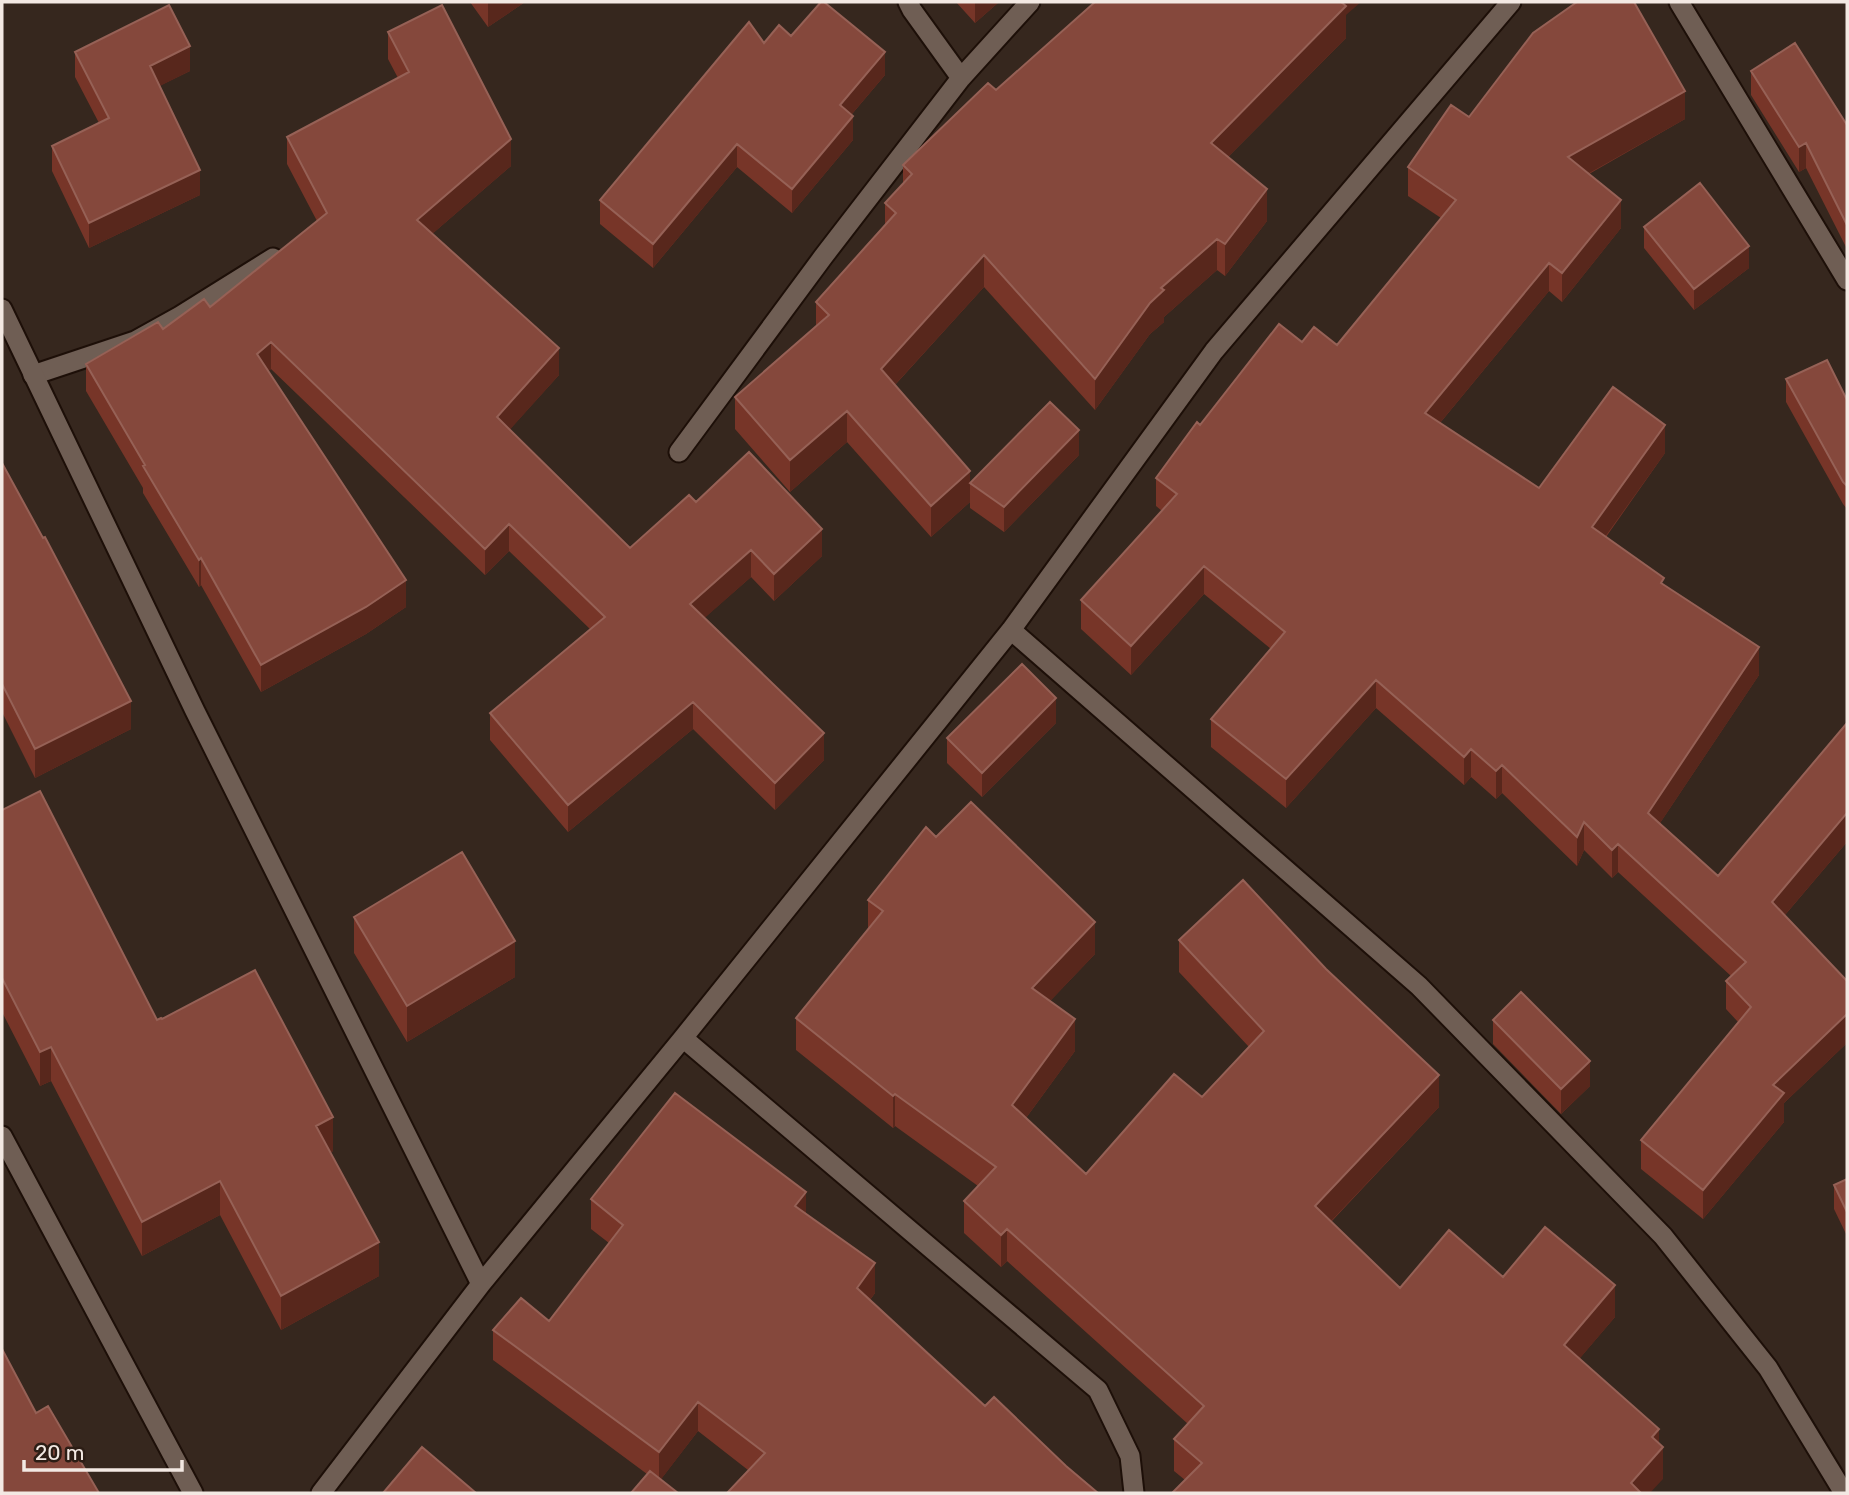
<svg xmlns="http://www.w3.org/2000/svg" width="1849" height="1495" viewBox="0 0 1849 1495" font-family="Rubik,sans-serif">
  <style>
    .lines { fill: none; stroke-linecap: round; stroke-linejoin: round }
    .service-casing { stroke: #1d0f08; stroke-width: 23 }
    .minor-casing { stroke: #1d0f08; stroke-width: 23 }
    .service { stroke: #6f5e54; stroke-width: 19 }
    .minor { stroke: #6f5e54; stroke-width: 19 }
    .wall { fill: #773528 }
    .shaded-wall { fill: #58271c }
    .building { fill: #85483c; stroke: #966156; stroke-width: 2 }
  </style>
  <rect width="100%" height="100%" fill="#36271e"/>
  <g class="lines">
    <defs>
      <path id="service" d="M 33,375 L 135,341 L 180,316 L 273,258"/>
      <path id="minor" d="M 908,2 L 912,10 L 961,78
        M 1679,2 L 1847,280
        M 2,309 L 195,711 L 481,1284
        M 679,452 L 823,257 L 961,78 L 1030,2
        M 1011,630 L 1419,986 L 1663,1236 L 1768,1368 L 1844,1493
        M 683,1038 L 1098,1390 L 1130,1456 L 1134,1493
        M 2,1136 L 193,1493
        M 321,1493 L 481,1284 L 683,1038 L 1011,630 L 1214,351 L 1511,2"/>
    </defs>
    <!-- service casing -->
    <use href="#service" class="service-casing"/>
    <!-- minor casing -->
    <use href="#minor" class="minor-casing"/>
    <!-- service -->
    <use href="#service" class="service"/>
    <!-- minor -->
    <use href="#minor" class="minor"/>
  </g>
  <!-- wall -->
  <path class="wall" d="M 470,2 L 525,2 L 488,27 Z
    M 956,2 L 999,2 L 975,23 Z
    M 1346,15 L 1346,38 L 1228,157 L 1267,221 L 1225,276 L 1217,270 L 1164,317 L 1164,322 L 1150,334 L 1095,410 L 984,287 L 895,385 L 970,483 L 1079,455 L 1004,532 L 970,508 L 970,502 L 931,537 L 847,442 L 790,492 L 735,429 L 735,397 L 816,327 L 816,302 L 885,226 L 885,203 L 903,184 L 903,165 L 996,90 Z
    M 388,32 L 511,166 L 432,234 L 559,375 L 510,429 L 630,548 L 696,502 L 822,556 L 774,601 L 751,577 L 704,618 L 824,760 L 775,810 L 693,729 L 568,832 L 490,740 L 490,713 L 590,629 L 509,551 L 485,575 L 271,369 L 268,371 L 406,607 L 366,634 L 261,692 L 201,585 L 199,587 L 143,493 L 143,488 L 86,391 L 86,364 L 210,307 L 317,221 L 287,164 L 287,137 L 398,78 L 388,59 Z
    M 791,36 L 885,75 L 852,114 L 853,140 L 792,213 L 737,167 L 653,268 L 600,224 L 600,200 L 764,43 Z
    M 75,52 L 190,71 L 159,86 L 200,195 L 89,248 L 52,171 L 52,146 L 99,123 L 75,77 Z
    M 1751,71 L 1847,125 L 1847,249 L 1806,168 L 1799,172 L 1751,95 Z
    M 1469,117 L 1685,119 L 1589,174 L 1621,228 L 1562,302 L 1549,291 L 1440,423 L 1539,488 L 1665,453 L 1606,537 L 1664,585 L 1759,675 L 1660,823 L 1718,876 L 1847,723 L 1847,842 L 1785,915 L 1847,981 L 1847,1043 L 1784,1103 L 1784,1122 L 1703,1219 L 1641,1169 L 1641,1140 L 1738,1022 L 1726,1009 L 1726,981 L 1731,976 L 1618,872 L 1612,878 L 1584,850 L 1577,866 L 1502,793 L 1496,799 L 1471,777 L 1464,785 L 1376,708 L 1286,808 L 1211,747 L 1211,719 L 1271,649 L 1204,594 L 1131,675 L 1081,629 L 1081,600 L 1162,511 L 1156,506 L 1156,478 L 1200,425 L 1302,342 L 1337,345 L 1441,218 L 1408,196 L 1408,167 Z
    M 1644,227 L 1749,268 L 1694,310 L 1644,248 Z
    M 1786,379 L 1847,400 L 1847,509 L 1843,504 L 1786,402 Z
    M 2,463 L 131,729 L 35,778 L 2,712 Z
    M 1056,723 L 982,797 L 947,763 L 947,738 Z
    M 2,810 L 157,1020 L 162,1019 L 333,1151 L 330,1153 L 379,1276 L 281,1330 L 220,1215 L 142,1256 L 51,1081 L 40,1086 L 2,1012 Z
    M 936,837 L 1095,954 L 1050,1001 L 1075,1051 L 1026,1118 L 1086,1174 L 1202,1097 L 1249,1047 L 1179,972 L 1179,940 L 1439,1107 L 1331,1222 L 1400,1288 L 1503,1277 L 1615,1317 L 1579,1359 L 1659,1444 L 1663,1479 L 1185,1480 L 1174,1471 L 1174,1439 L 1188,1424 L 1007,1261 L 1001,1267 L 964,1233 L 964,1201 L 978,1186 L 895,1126 L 893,1128 L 796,1050 L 796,1018 L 868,930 L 868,900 Z
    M 354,917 L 515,977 L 407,1042 L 354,953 Z
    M 1493,1020 L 1590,1086 L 1561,1114 L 1493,1044 Z
    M 1847,1179 L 1847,1236 L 1834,1209 L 1834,1185 Z
    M 591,1199 L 806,1214 L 875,1293 L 870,1300 L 985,1406 L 1066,1466 L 748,1470 L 698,1431 L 661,1479 L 647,1474 L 493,1360 L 493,1330 L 549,1321 L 609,1243 L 591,1229 Z"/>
  <!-- shaded-wall -->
  <path class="shaded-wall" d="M 490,2 L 525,2 L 488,27 L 488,3 Z
    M 975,2 L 999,2 L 975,23 Z
    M 1334,2 L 1361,2 L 1346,15 L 1346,38 L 1211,174 L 1211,143 Z
    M 190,46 L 190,71 L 150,91 L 150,66 Z
    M 885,52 L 885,75 L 840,128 L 840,105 Z
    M 1685,91 L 1685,119 L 1568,185 L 1568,157 Z
    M 853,116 L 853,140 L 792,213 L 792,189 Z
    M 511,139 L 511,166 L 417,247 L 417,220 Z
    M 1806,143 L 1806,168 L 1799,172 L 1799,147 Z
    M 737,144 L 737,167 L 653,268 L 653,244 Z
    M 200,170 L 200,195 L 89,248 L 89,223 Z
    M 1267,189 L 1267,221 L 1225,276 L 1225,244 Z
    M 1621,200 L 1621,228 L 1562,302 L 1562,273 Z
    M 1217,239 L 1217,270 L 1164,317 L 1164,322 L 1150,334 L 1095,410 L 1095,379 L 1161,288 Z
    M 1749,246 L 1749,268 L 1694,310 L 1694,289 Z
    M 984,255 L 984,287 L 881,400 L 881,369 Z
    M 1549,263 L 1549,291 L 1425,441 L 1425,413 Z
    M 271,342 L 271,369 L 257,381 L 257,354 Z
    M 559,348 L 559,375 L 497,444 L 497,417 Z
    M 847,411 L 847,442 L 790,492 L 790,460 Z
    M 1665,425 L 1665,453 L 1592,555 L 1592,527 Z
    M 1079,430 L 1079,455 L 1004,532 L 1004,507 Z
    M 970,471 L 970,502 L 931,537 L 931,506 Z
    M 509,524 L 509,551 L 485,575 L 485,549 Z
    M 822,529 L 822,556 L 774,601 L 774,574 Z
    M 751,550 L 751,577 L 690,631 L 690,604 Z
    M 201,558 L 201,585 L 199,587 L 199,560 Z
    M 1204,566 L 1204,594 L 1131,675 L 1131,646 Z
    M 406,580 L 406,607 L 366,634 L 261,692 L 261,665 Z
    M 1759,647 L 1759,675 L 1648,841 L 1648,813 Z
    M 1376,680 L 1376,708 L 1286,808 L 1286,779 Z
    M 1056,698 L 1056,723 L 982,797 L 982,773 Z
    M 131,701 L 131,729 L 35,778 L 35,749 Z
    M 693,702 L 693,729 L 568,832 L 568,805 Z
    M 824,733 L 824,760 L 775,810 L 775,783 Z
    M 1471,749 L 1471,777 L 1464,785 L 1464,757 Z
    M 1502,765 L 1502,793 L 1496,799 L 1496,771 Z
    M 1847,813 L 1847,842 L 1772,930 L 1772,902 Z
    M 1584,822 L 1584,850 L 1577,866 L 1577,837 Z
    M 1618,844 L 1618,872 L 1612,878 L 1612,850 Z
    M 1095,922 L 1095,954 L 1032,1020 L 1032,988 Z
    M 515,941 L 515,977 L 407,1042 L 407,1006 Z
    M 1847,1014 L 1847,1043 L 1784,1103 L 1784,1122 L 1703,1219 L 1703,1190 L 1773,1085 Z
    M 1075,1019 L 1075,1051 L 1012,1137 L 1012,1105 Z
    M 51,1047 L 51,1081 L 40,1086 L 40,1052 Z
    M 1590,1061 L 1590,1086 L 1561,1114 L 1561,1089 Z
    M 1439,1075 L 1439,1107 L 1315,1238 L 1315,1206 Z
    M 895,1094 L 895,1126 L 893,1128 L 893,1096 Z
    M 333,1117 L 333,1151 L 316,1160 L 316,1126 Z
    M 220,1181 L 220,1215 L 142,1256 L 142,1222 Z
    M 806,1192 L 806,1222 L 795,1206 Z
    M 1007,1229 L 1007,1261 L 1001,1267 L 1001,1235 Z
    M 379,1242 L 379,1276 L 281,1330 L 281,1296 Z
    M 875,1263 L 875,1293 L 857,1317 L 857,1288 Z
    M 1615,1285 L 1615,1317 L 1564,1377 L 1564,1345 Z
    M 698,1402 L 698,1431 L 659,1482 L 659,1452 Z
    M 1659,1429 L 1659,1451 L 1663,1447 L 1663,1479 L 1650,1493 L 1631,1493 L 1631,1483 L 1652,1437 Z"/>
  <!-- building -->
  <path class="building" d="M 821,2 L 824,2 L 885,52 L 840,105 L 853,116 L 792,189 L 737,144 L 653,244 L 600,200 L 749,22 L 764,43 L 779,25 L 791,36 Z
    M 1095,2 L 1341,2 L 1346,6 L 1211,143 L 1267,189 L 1225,244 L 1217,239 L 1161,288 L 1164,290 L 1150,303 L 1095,379 L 984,255 L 881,369 L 970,471 L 931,506 L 847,411 L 790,460 L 735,397 L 829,315 L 816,302 L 896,213 L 885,203 L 912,174 L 903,165 L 988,83 L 996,90 Z
    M 1577,2 L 1634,2 L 1685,91 L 1568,157 L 1621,200 L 1562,273 L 1549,263 L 1425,413 L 1539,488 L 1613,387 L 1665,425 L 1592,527 L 1664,578 L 1661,583 L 1759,647 L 1648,813 L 1718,876 L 1847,723 L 1847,813 L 1772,902 L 1847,981 L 1847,1014 L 1773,1085 L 1784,1093 L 1703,1190 L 1641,1140 L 1751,1007 L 1726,981 L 1746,962 L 1618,844 L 1612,850 L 1584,822 L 1577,837 L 1502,765 L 1496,771 L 1471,749 L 1464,757 L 1376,680 L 1286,779 L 1211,719 L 1285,632 L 1204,566 L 1131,646 L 1081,600 L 1177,494 L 1156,478 L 1197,422 L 1200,425 L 1279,324 L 1302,342 L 1314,327 L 1337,345 L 1456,200 L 1408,167 L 1451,105 L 1469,117 L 1533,33 Z
    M 169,5 L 190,46 L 150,66 L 200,170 L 89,223 L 52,146 L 109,118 L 75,52 Z
    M 442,5 L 511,139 L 417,220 L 559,348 L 497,417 L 630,548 L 689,495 L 696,502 L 749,452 L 822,529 L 774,574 L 751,550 L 690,604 L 824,733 L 775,783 L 693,702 L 568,805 L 490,713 L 605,617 L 509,524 L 485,549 L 271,342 L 257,354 L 406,580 L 366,607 L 261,665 L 201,558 L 199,560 L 143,466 L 145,465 L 86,364 L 158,322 L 163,329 L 204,299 L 210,307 L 327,213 L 287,137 L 409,72 L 388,32 Z
    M 1795,43 L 1847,125 L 1847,225 L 1806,143 L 1799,147 L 1751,71 Z
    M 1700,183 L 1749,246 L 1694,289 L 1644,227 Z
    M 1827,360 L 1847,400 L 1847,486 L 1843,482 L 1786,379 Z
    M 1050,402 L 1079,430 L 1004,507 L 970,483 Z
    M 2,463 L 43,538 L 45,537 L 131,701 L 35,749 L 2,684 Z
    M 1022,664 L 1056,698 L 982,773 L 947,738 Z
    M 40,791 L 157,1020 L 161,1018 L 162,1019 L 255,970 L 333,1117 L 316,1126 L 379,1242 L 281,1296 L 220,1181 L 142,1222 L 51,1047 L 40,1052 L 2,978 L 2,810 Z
    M 971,802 L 1095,922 L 1032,988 L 1075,1019 L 1012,1105 L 1086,1174 L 1174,1074 L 1202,1097 L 1264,1031 L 1179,940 L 1243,880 L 1326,969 L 1439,1075 L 1315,1206 L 1400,1288 L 1449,1230 L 1503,1277 L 1545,1227 L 1615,1285 L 1564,1345 L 1659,1429 L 1652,1437 L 1663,1447 L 1631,1483 L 1641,1493 L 1172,1493 L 1202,1463 L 1174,1439 L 1204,1406 L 1007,1229 L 1001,1235 L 964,1201 L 996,1167 L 895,1094 L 893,1096 L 796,1018 L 883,911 L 868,900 L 926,827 L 936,837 Z
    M 462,852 L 515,941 L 407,1006 L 354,917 Z
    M 1521,992 L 1590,1061 L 1561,1089 L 1493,1020 Z
    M 675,1093 L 806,1192 L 795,1206 L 875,1263 L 857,1288 L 985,1406 L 994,1397 L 1066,1466 L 1098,1493 L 727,1493 L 765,1453 L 698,1402 L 659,1452 L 493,1330 L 521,1298 L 549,1321 L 623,1225 L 591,1199 Z
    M 1847,1179 L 1847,1212 L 1834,1185 Z
    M 2,1349 L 36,1413 L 48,1406 L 99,1493 L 2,1493 Z
    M 422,1447 L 476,1493 L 383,1493 Z
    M 650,1471 L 678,1493 L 631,1493 Z"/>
  <!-- border -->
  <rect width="1849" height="1495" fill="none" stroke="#f3e9e3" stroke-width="7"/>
  <!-- scale -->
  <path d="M24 1460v10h158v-10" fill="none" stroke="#f3e9e3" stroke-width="3.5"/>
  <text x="35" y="1460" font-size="21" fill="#f3e9e3" stroke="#2c1d15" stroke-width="5" paint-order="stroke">20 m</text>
</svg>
